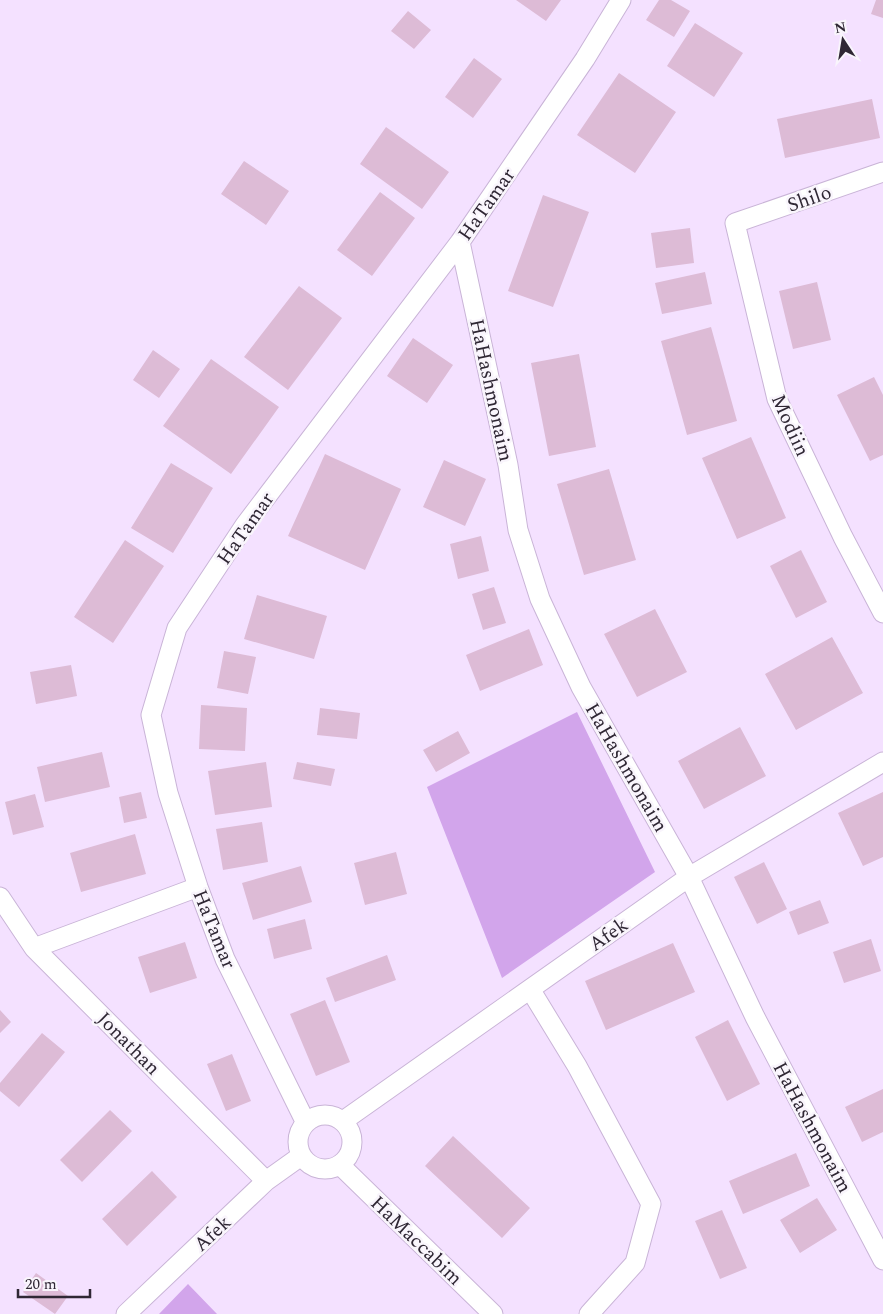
<svg xmlns="http://www.w3.org/2000/svg" width="883" height="1314" viewBox="0 0 883 1314" font-family="Spectral,serif">
  <style>
    .green { fill: #d2a5eb }
    .building { fill: #ddbbd6 }
    .lines { fill: none; stroke-linecap: round; stroke-linejoin: round }
    .street-casing { stroke: #c9b4d7; stroke-width: 21 }
    .street { stroke: #fff; stroke-width: 19 }
    .labels { text-anchor: middle; stroke-width: 5; stroke-linejoin: round; paint-order: stroke }
    .street-label { font-size: 20px; fill: #2f2734; stroke: #f9f5fc }
  </style>
  <rect width="100%" height="100%" fill="#f4e1ff"/>
  <!-- green -->
  <path class="green" d="M 577,712 L 655,872 L 502,978 L 427,787 Z
    M 188,1284 L 217,1314 L 159,1314 Z"/>
  <!-- building -->
  <path class="building" d="M 516,0 L 561,0 L 546,21 Z
    M 659,0 L 671,0 L 690,11 L 674,37 L 646,20 Z
    M 876,0 L 883,0 L 883,18 L 871,14 Z
    M 408,11 L 431,30 L 414,49 L 391,31 Z
    M 695,23 L 743,53 L 714,97 L 667,66 Z
    M 474,58 L 502,79 L 473,118 L 445,97 Z
    M 619,73 L 676,112 L 635,173 L 577,135 Z
    M 872,99 L 880,138 L 785,158 L 777,119 Z
    M 386,127 L 449,172 L 422,209 L 360,164 Z
    M 244,161 L 289,191 L 266,225 L 221,194 Z
    M 380,192 L 415,218 L 372,276 L 337,250 Z
    M 543,195 L 589,212 L 553,307 L 508,291 Z
    M 690,228 L 694,263 L 656,268 L 651,233 Z
    M 705,272 L 712,304 L 662,314 L 655,283 Z
    M 817,282 L 831,340 L 793,349 L 779,291 Z
    M 299,286 L 342,318 L 288,390 L 244,357 Z
    M 711,327 L 737,421 L 687,435 L 661,341 Z
    M 413,338 L 453,365 L 427,403 L 387,376 Z
    M 153,350 L 180,369 L 159,398 L 133,380 Z
    M 579,354 L 596,447 L 549,456 L 531,363 Z
    M 211,359 L 279,407 L 231,474 L 163,426 Z
    M 874,377 L 883,395 L 883,455 L 870,461 L 837,395 Z
    M 751,437 L 786,518 L 737,539 L 702,458 Z
    M 325,454 L 401,489 L 365,570 L 288,536 Z
    M 444,460 L 486,479 L 465,526 L 423,507 Z
    M 171,463 L 213,488 L 173,553 L 131,528 Z
    M 609,469 L 636,560 L 584,575 L 557,484 Z
    M 481,536 L 489,571 L 458,579 L 450,544 Z
    M 125,540 L 164,566 L 113,643 L 74,617 Z
    M 801,550 L 827,602 L 796,618 L 770,566 Z
    M 494,587 L 506,623 L 483,630 L 472,594 Z
    M 257,595 L 327,616 L 314,659 L 244,639 Z
    M 655,609 L 687,672 L 637,697 L 604,634 Z
    M 529,629 L 543,665 L 480,691 L 466,655 Z
    M 832,637 L 863,693 L 796,730 L 765,674 Z
    M 224,651 L 256,657 L 248,694 L 217,688 Z
    M 71,665 L 77,696 L 36,704 L 30,672 Z
    M 201,705 L 247,708 L 245,751 L 199,749 Z
    M 320,708 L 360,713 L 357,739 L 317,735 Z
    M 740,727 L 766,776 L 704,809 L 678,761 Z
    M 458,731 L 470,753 L 436,772 L 423,750 Z
    M 102,752 L 110,787 L 45,802 L 37,767 Z
    M 266,762 L 272,807 L 215,815 L 208,771 Z
    M 297,762 L 335,769 L 331,786 L 293,779 Z
    M 141,792 L 147,818 L 124,823 L 119,797 Z
    M 883,792 L 883,857 L 863,866 L 838,813 Z
    M 35,794 L 44,827 L 13,835 L 5,802 Z
    M 262,822 L 268,862 L 223,870 L 216,829 Z
    M 135,834 L 146,874 L 81,892 L 70,853 Z
    M 396,852 L 407,894 L 365,905 L 354,863 Z
    M 764,862 L 787,909 L 757,924 L 734,877 Z
    M 301,866 L 312,902 L 253,920 L 242,883 Z
    M 820,900 L 829,923 L 798,935 L 789,912 Z
    M 305,919 L 312,949 L 274,959 L 267,929 Z
    M 871,939 L 881,971 L 844,983 L 833,952 Z
    M 185,942 L 197,978 L 150,993 L 138,957 Z
    M 673,943 L 695,992 L 606,1030 L 585,981 Z
    M 387,955 L 396,980 L 335,1002 L 326,978 Z
    M 325,1000 L 350,1062 L 316,1076 L 290,1014 Z
    M 0,1010 L 11,1022 L 0,1033 Z
    M 728,1020 L 760,1084 L 727,1101 L 695,1037 Z
    M 42,1033 L 65,1052 L 19,1107 L 0,1091 L 0,1083 Z
    M 232,1054 L 251,1101 L 226,1111 L 207,1064 Z
    M 883,1089 L 883,1132 L 862,1142 L 845,1107 Z
    M 110,1110 L 132,1131 L 82,1182 L 60,1160 Z
    M 453,1136 L 530,1208 L 502,1238 L 425,1166 Z
    M 796,1153 L 810,1186 L 743,1214 L 729,1181 Z
    M 152,1171 L 177,1197 L 127,1246 L 102,1219 Z
    M 817,1198 L 837,1230 L 800,1253 L 780,1220 Z
    M 722,1210 L 747,1268 L 720,1279 L 695,1221 Z
    M 36,1273 L 68,1296 L 55,1314 L 23,1292 Z"/>
  <g class="lines">
    <defs>
      <path id="street" d="M 883,172 L 735,223 L 777,399 L 843,537 L 883,613
        M 460,242 L 508,465 L 518,530 L 540,599 L 581,687 L 689,877 L 755,1017 L 883,1260
        M 0,897 L 34,948 L 266,1181
        M 34,948 L 198,887
        M 530,989 L 577,1066 L 651,1204 L 635,1263 L 589,1314
        M298 1142a27 27 0 1 1 54 0a27 27 0 1 1-54 0Z
        M 343,1121 L 689,877 L 883,762
        M 306,1123 L 225,959 L 198,887 L 168,793 L 151,715 L 177,628 L 245,525 L 460,242 L 585,59 L 621,0
        M 340,1165 L 493,1314
        M 126,1314 L 266,1181 L 301,1156"/>
    </defs>
    <!-- street casing -->
    <use href="#street" class="street-casing"/>
    <!-- street -->
    <use href="#street" class="street"/>
  </g>
  <g class="labels">
    <!-- street labels -->
    <g class="street-label">
      <text transform="translate(809 198) rotate(-19)" y="7">Shilo</text>
      <text transform="translate(486 204) rotate(-55)" y="7">HaTamar</text>
      <text transform="translate(492 390) rotate(78)" y="7">HaHashmonaim</text>
      <text transform="translate(791 425) rotate(66)" y="7">Modiin</text>
      <text transform="translate(245 528) rotate(-55)" y="7">HaTamar</text>
      <text transform="translate(627 767) rotate(60)" y="7">HaHashmonaim</text>
      <text transform="translate(215 929) rotate(68)" y="7">HaTamar</text>
      <text transform="translate(608 934) rotate(-35)" y="7">Afek</text>
      <text transform="translate(129 1043) rotate(45)" y="7">Jonathan</text>
      <text transform="translate(813 1127) rotate(62)" y="7">HaHashmonaim</text>
      <text transform="translate(212 1233) rotate(-43)" y="7">Afek</text>
      <text transform="translate(417 1240) rotate(44)" y="7">HaMaccabim</text>
    </g>
  </g>
  <!-- north arrow -->
  <g transform="translate(843 40) rotate(348)" stroke="#f9f5fc" stroke-width="4" paint-order="stroke">
  <path d="M0-4L9 19L0 12L-9 19Z" fill="#2f2734"/>
  <text y="-8" font-size="14" font-weight="bold" text-anchor="middle" fill="#2f2734">N</text>
  </g>
  <!-- scale -->
  <path d="M18 1289v8h72v-8" fill="none" stroke="#2f2734" stroke-width="2.5"/>
  <text x="25" y="1289" font-size="15" fill="#2f2734" stroke="#f9f5fc" stroke-width="4" paint-order="stroke">20 m</text>
</svg>
